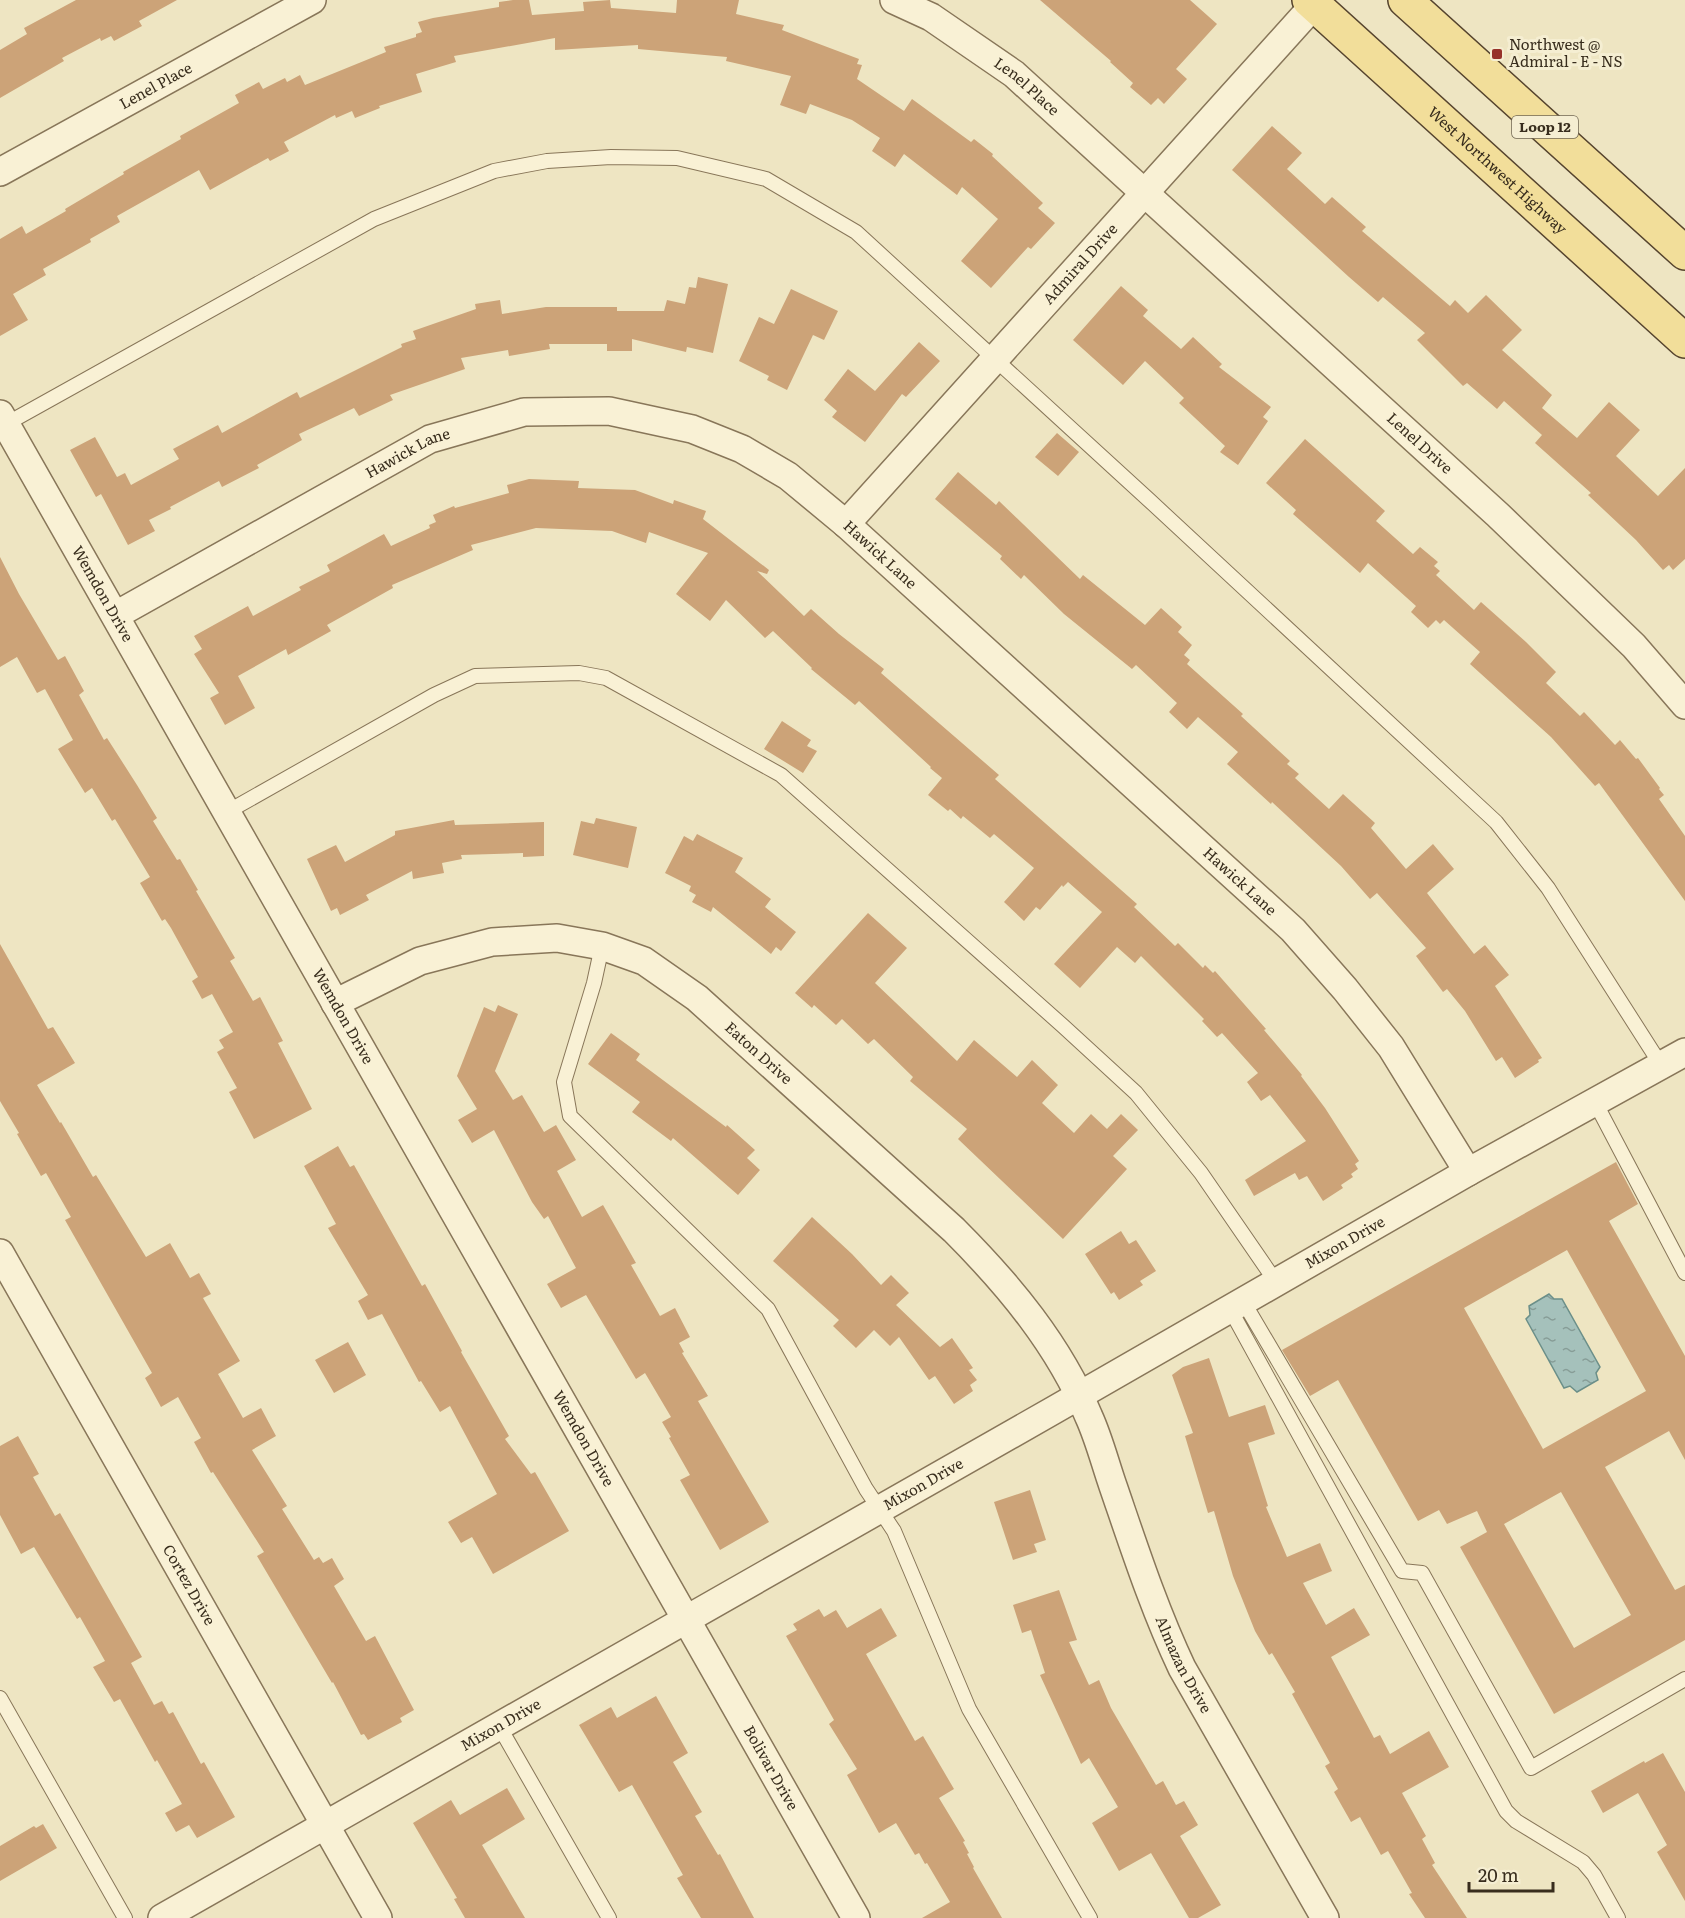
<svg xmlns="http://www.w3.org/2000/svg" width="1685" height="1918" viewBox="0 0 1685 1918" font-family="Literata,serif">
  <style>
    .water { fill: url(#water-ripples); stroke: #6b8f89; stroke-width: 1.5 }
    .building { fill: #cca378; fill-rule: evenodd }
    .lines { fill: none; stroke-linecap: round; stroke-linejoin: round }
    .service-casing { stroke: #887659; stroke-width: 16 }
    .minor-casing { stroke: #887659; stroke-width: 30 }
    .primary-casing { stroke: #56442e; stroke-width: 36 }
    .service { stroke: #f9f1d5; stroke-width: 14 }
    .minor { stroke: #f9f1d5; stroke-width: 27 }
    .primary { stroke: #f2de9a; stroke-width: 33 }
    .poi-dot { fill: #973229; stroke: #f5eed2; stroke-width: 2 }
    .labels { text-anchor: middle; stroke-width: 6; stroke-linejoin: round; paint-order: stroke }
    .shield { fill: #f5eed2; stroke: #716753; stroke-width: 1.5 }
    .shield-label { font-size: 14px; font-weight: bold; fill: #382d1d }
    .poi-label { font-size: 15px; fill: #382d1d; stroke: #f5eed2; text-anchor: start }
    .street-label { font-size: 15px; fill: #382d1d; stroke: #f5eed2 }
  </style>
  <defs>
    <pattern id="water-ripples" width="26" height="14" patternUnits="userSpaceOnUse" patternTransform="scale(1.5)"><rect width="26" height="14" fill="#a5c1bb"/><path d="M2 4q2-2 4 0t4 0M15 11q2-2 4 0t4 0" fill="none" stroke="#879d97"/></pattern>
  </defs>
  <rect width="100%" height="100%" fill="#eee5c2"/>
  <!-- water -->
  <path class="water" d="M 1549,1294 L 1554,1299 L 1562,1299 L 1600,1367 L 1596,1373 L 1598,1380 L 1577,1392 L 1570,1386 L 1564,1388 L 1526,1319 L 1530,1315 L 1529,1306 Z"/>
  <!-- building -->
  <path class="building" d="M 76,0 L 177,0 L 139,21 L 142,26 L 114,41 L 111,36 L 101,41 L 100,38 L 62,58 L 64,61 L 0,98 L 0,50 L 27,34 L 24,28 Z
    M 513,0 L 529,0 L 532,15 L 584,11 L 583,2 L 610,0 L 611,8 L 676,13 L 677,0 L 739,0 L 736,14 L 784,25 L 782,30 L 859,59 L 857,64 L 862,65 L 857,79 L 904,111 L 912,99 L 971,142 L 974,139 L 993,154 L 992,156 L 1043,203 L 1038,208 L 1055,223 L 1031,249 L 1028,247 L 991,288 L 961,261 L 998,219 L 962,187 L 957,195 L 904,154 L 895,167 L 872,151 L 880,138 L 852,120 L 810,104 L 806,114 L 780,105 L 791,76 L 726,61 L 727,57 L 638,49 L 638,45 L 555,50 L 555,38 L 454,56 L 456,62 L 416,74 L 422,92 L 379,106 L 380,108 L 355,118 L 352,111 L 336,118 L 335,115 L 284,142 L 289,151 L 270,161 L 268,158 L 210,190 L 199,170 L 117,216 L 120,222 L 90,239 L 91,242 L 43,269 L 46,275 L 13,294 L 28,320 L 0,336 L 0,239 L 22,226 L 26,234 L 66,211 L 65,209 L 124,174 L 123,172 L 181,139 L 180,136 L 239,103 L 235,95 L 259,82 L 263,89 L 285,78 L 287,82 L 300,75 L 305,85 L 386,52 L 384,47 L 416,37 L 416,34 L 422,32 L 418,22 L 433,18 L 499,7 L 499,2 Z
    M 1040,0 L 1190,0 L 1217,24 L 1176,69 L 1187,79 L 1164,104 L 1158,98 L 1151,105 L 1130,87 L 1133,83 L 1110,62 L 1111,61 Z
    M 1272,126 L 1302,153 L 1287,169 L 1325,204 L 1332,197 L 1366,227 L 1362,231 L 1450,306 L 1455,300 L 1468,313 L 1486,295 L 1522,330 L 1502,350 L 1552,395 L 1542,408 L 1577,438 L 1609,402 L 1640,430 L 1616,456 L 1658,496 L 1685,468 L 1685,559 L 1673,570 L 1669,565 L 1663,570 L 1636,540 L 1588,495 L 1591,493 L 1535,443 L 1542,435 L 1504,401 L 1497,409 L 1467,383 L 1463,386 L 1417,340 L 1425,333 L 1383,297 L 1378,302 L 1349,277 L 1232,170 Z
    M 698,277 L 728,284 L 713,353 L 687,347 L 686,352 L 632,339 L 632,351 L 607,351 L 607,344 L 549,344 L 550,349 L 509,356 L 508,350 L 461,358 L 465,369 L 390,395 L 393,400 L 359,416 L 354,408 L 299,434 L 302,440 L 257,465 L 259,468 L 222,487 L 219,481 L 170,507 L 171,509 L 149,520 L 155,531 L 128,545 L 101,494 L 96,497 L 70,450 L 95,437 L 117,477 L 125,473 L 131,485 L 179,459 L 173,449 L 218,425 L 222,433 L 297,392 L 300,398 L 402,347 L 401,344 L 416,339 L 413,331 L 476,309 L 475,304 L 500,300 L 502,314 L 546,307 L 617,307 L 617,311 L 664,311 L 667,300 L 685,304 L 689,287 L 696,288 Z
    M 1121,286 L 1148,310 L 1143,316 L 1181,349 L 1193,337 L 1222,364 L 1219,367 L 1271,407 L 1263,417 L 1268,421 L 1238,465 L 1220,452 L 1225,446 L 1179,403 L 1184,398 L 1145,361 L 1123,385 L 1073,340 Z
    M 791,289 L 838,311 L 824,340 L 813,335 L 787,390 L 767,380 L 769,376 L 739,361 L 759,317 L 774,324 Z
    M 919,342 L 940,361 L 906,397 L 902,394 L 865,442 L 832,417 L 837,411 L 824,400 L 848,369 L 875,391 Z
    M 1057,433 L 1079,452 L 1058,476 L 1035,457 Z
    M 1305,439 L 1385,511 L 1376,521 L 1413,554 L 1420,547 L 1438,562 L 1434,566 L 1440,571 L 1436,575 L 1474,610 L 1481,602 L 1526,642 L 1556,672 L 1546,683 L 1580,716 L 1584,712 L 1615,745 L 1620,740 L 1636,759 L 1638,758 L 1660,788 L 1659,789 L 1664,795 L 1659,799 L 1685,836 L 1685,901 L 1599,783 L 1595,786 L 1551,737 L 1470,664 L 1480,652 L 1444,620 L 1440,624 L 1436,620 L 1428,628 L 1411,612 L 1416,606 L 1368,563 L 1360,573 L 1293,514 L 1296,510 L 1266,483 Z
    M 958,472 L 996,505 L 999,501 L 1080,579 L 1083,575 L 1145,625 L 1161,608 L 1182,627 L 1178,632 L 1192,645 L 1184,655 L 1190,660 L 1187,664 L 1243,714 L 1241,716 L 1290,761 L 1287,764 L 1299,774 L 1295,778 L 1329,809 L 1343,794 L 1375,823 L 1371,828 L 1406,869 L 1433,844 L 1454,869 L 1427,893 L 1474,954 L 1485,945 L 1509,975 L 1495,986 L 1542,1058 L 1538,1060 L 1539,1062 L 1515,1078 L 1502,1057 L 1496,1061 L 1465,1011 L 1447,989 L 1443,992 L 1416,956 L 1426,948 L 1377,893 L 1370,899 L 1341,866 L 1272,802 L 1271,804 L 1227,764 L 1238,752 L 1198,717 L 1187,729 L 1169,712 L 1177,703 L 1136,665 L 1132,669 L 1064,614 L 1024,575 L 1021,579 L 1000,559 L 1002,556 L 935,499 Z
    M 529,479 L 579,481 L 578,488 L 635,490 L 673,504 L 674,500 L 706,511 L 703,519 L 769,570 L 767,574 L 757,571 L 804,616 L 811,609 L 839,634 L 884,669 L 881,673 L 999,775 L 995,779 L 1137,904 L 1134,907 L 1175,946 L 1178,943 L 1203,968 L 1205,965 L 1213,973 L 1215,971 L 1266,1029 L 1264,1030 L 1302,1075 L 1301,1076 L 1325,1108 L 1359,1161 L 1355,1164 L 1358,1169 L 1351,1174 L 1353,1177 L 1341,1185 L 1343,1188 L 1323,1201 L 1307,1176 L 1299,1180 L 1295,1173 L 1254,1196 L 1245,1180 L 1306,1141 L 1270,1095 L 1261,1101 L 1247,1082 L 1258,1073 L 1222,1033 L 1217,1037 L 1202,1021 L 1204,1019 L 1141,956 L 1135,963 L 1117,947 L 1080,988 L 1054,964 L 1102,912 L 1068,882 L 1063,887 L 1062,885 L 1040,910 L 1036,907 L 1024,921 L 1004,902 L 1034,868 L 994,834 L 990,838 L 963,816 L 961,819 L 950,809 L 948,811 L 928,795 L 942,778 L 930,768 L 931,767 L 859,701 L 855,705 L 811,669 L 812,668 L 773,631 L 765,638 L 726,600 L 710,621 L 676,594 L 708,553 L 649,532 L 646,543 L 612,531 L 536,528 L 471,545 L 473,550 L 392,585 L 393,588 L 327,625 L 331,631 L 288,655 L 286,649 L 238,676 L 255,708 L 225,725 L 210,698 L 219,693 L 194,654 L 202,649 L 194,636 L 248,606 L 253,616 L 301,590 L 299,587 L 330,571 L 327,565 L 384,534 L 391,546 L 430,528 L 429,525 L 436,522 L 433,515 L 454,506 L 455,508 L 509,493 L 507,485 Z
    M 0,557 L 19,594 L 58,660 L 65,656 L 84,691 L 79,695 L 104,740 L 107,738 L 137,785 L 157,818 L 153,821 L 177,860 L 180,859 L 198,890 L 196,891 L 235,958 L 230,961 L 253,1001 L 260,997 L 283,1041 L 278,1043 L 312,1109 L 254,1139 L 229,1092 L 237,1088 L 217,1052 L 224,1048 L 219,1040 L 233,1032 L 212,994 L 202,999 L 192,981 L 198,977 L 171,928 L 165,919 L 162,921 L 140,883 L 150,877 L 115,819 L 112,821 L 92,788 L 85,793 L 58,749 L 73,740 L 45,689 L 37,693 L 17,657 L 0,667 Z
    M 782,721 L 811,740 L 807,746 L 817,751 L 803,773 L 764,749 Z
    M 596,818 L 637,827 L 628,868 L 573,855 L 581,821 L 594,824 Z
    M 454,820 L 455,825 L 544,822 L 544,856 L 523,857 L 523,853 L 461,855 L 462,859 L 442,863 L 444,873 L 413,879 L 412,871 L 366,895 L 369,900 L 340,915 L 337,908 L 331,911 L 307,859 L 336,845 L 345,862 L 395,835 L 395,831 Z
    M 697,834 L 743,858 L 735,872 L 771,899 L 765,907 L 796,932 L 781,951 L 776,947 L 771,954 L 713,907 L 711,912 L 692,902 L 696,895 L 689,891 L 691,886 L 665,873 L 684,836 L 693,841 Z
    M 868,913 L 907,948 L 875,983 L 957,1061 L 974,1040 L 1017,1077 L 1032,1060 L 1058,1085 L 1042,1103 L 1074,1133 L 1091,1114 L 1107,1129 L 1121,1114 L 1138,1130 L 1113,1156 L 1127,1169 L 1063,1239 L 958,1139 L 967,1129 L 910,1081 L 913,1077 L 874,1039 L 868,1044 L 842,1019 L 836,1025 L 814,1005 L 812,1008 L 795,993 Z
    M 0,944 L 48,1029 L 53,1027 L 75,1063 L 37,1085 L 60,1123 L 61,1122 L 93,1177 L 96,1175 L 146,1257 L 170,1243 L 190,1278 L 199,1273 L 211,1294 L 203,1298 L 240,1361 L 218,1374 L 243,1418 L 261,1408 L 276,1436 L 252,1450 L 287,1506 L 282,1509 L 314,1560 L 319,1557 L 323,1563 L 332,1558 L 344,1579 L 334,1586 L 366,1641 L 375,1636 L 414,1710 L 400,1718 L 402,1722 L 368,1740 L 364,1734 L 361,1735 L 333,1682 L 332,1683 L 257,1556 L 264,1552 L 213,1472 L 211,1473 L 194,1442 L 201,1438 L 178,1397 L 161,1407 L 145,1378 L 152,1373 L 65,1220 L 71,1217 L 46,1173 L 41,1176 L 17,1134 L 19,1133 L 0,1101 Z
    M 498,1005 L 518,1014 L 495,1071 L 513,1100 L 522,1095 L 544,1132 L 556,1125 L 576,1160 L 557,1171 L 582,1217 L 603,1205 L 636,1263 L 631,1265 L 660,1316 L 675,1308 L 690,1337 L 679,1343 L 684,1352 L 682,1353 L 708,1396 L 698,1401 L 769,1522 L 720,1550 L 680,1480 L 690,1475 L 669,1438 L 671,1437 L 662,1422 L 671,1417 L 645,1373 L 636,1379 L 586,1295 L 561,1308 L 547,1284 L 576,1268 L 548,1216 L 544,1219 L 532,1202 L 494,1130 L 472,1143 L 458,1120 L 477,1109 L 457,1076 L 484,1007 L 495,1012 Z
    M 611,1033 L 640,1054 L 636,1060 L 726,1127 L 727,1125 L 755,1150 L 747,1158 L 760,1170 L 738,1195 L 673,1138 L 671,1141 L 632,1112 L 640,1102 L 588,1064 Z
    M 338,1146 L 350,1167 L 354,1165 L 422,1286 L 425,1284 L 462,1351 L 461,1352 L 509,1436 L 505,1439 L 531,1474 L 535,1472 L 569,1531 L 493,1574 L 472,1537 L 461,1543 L 448,1522 L 497,1494 L 450,1406 L 440,1412 L 421,1381 L 419,1382 L 382,1314 L 368,1320 L 358,1301 L 368,1295 L 328,1228 L 336,1224 L 304,1166 Z
    M 1616,1162 L 1638,1204 L 1609,1221 L 1685,1356 L 1685,1460 L 1669,1431 L 1605,1467 L 1675,1590 L 1685,1585 L 1685,1640 L 1554,1714 L 1460,1547 L 1487,1532 L 1477,1511 L 1447,1524 L 1439,1510 L 1418,1521 L 1338,1380 L 1310,1396 L 1282,1350 ZM 1567,1250 L 1646,1391 L 1543,1449 L 1464,1308 ZM 1561,1492 L 1631,1615 L 1574,1648 L 1504,1524 Z
    M 812,1217 L 852,1254 L 881,1285 L 891,1275 L 909,1293 L 896,1305 L 940,1347 L 952,1338 L 973,1368 L 969,1370 L 977,1380 L 970,1385 L 973,1391 L 954,1404 L 935,1376 L 929,1380 L 899,1337 L 890,1346 L 874,1330 L 856,1348 L 833,1326 L 839,1320 L 773,1261 Z
    M 1121,1231 L 1129,1244 L 1136,1240 L 1156,1271 L 1140,1281 L 1143,1285 L 1119,1300 L 1114,1292 L 1111,1294 L 1085,1254 Z
    M 348,1342 L 366,1375 L 334,1393 L 315,1360 Z
    M 1209,1358 L 1229,1417 L 1265,1405 L 1275,1434 L 1248,1443 L 1268,1506 L 1266,1507 L 1287,1557 L 1320,1543 L 1332,1571 L 1303,1583 L 1326,1625 L 1354,1608 L 1370,1635 L 1331,1657 L 1374,1738 L 1380,1735 L 1390,1754 L 1429,1731 L 1449,1767 L 1402,1793 L 1426,1836 L 1422,1839 L 1435,1863 L 1432,1865 L 1467,1918 L 1425,1918 L 1409,1894 L 1412,1893 L 1388,1851 L 1381,1855 L 1360,1817 L 1351,1822 L 1334,1792 L 1338,1789 L 1325,1766 L 1330,1763 L 1292,1694 L 1295,1692 L 1272,1653 L 1269,1655 L 1255,1631 L 1233,1576 L 1214,1511 L 1208,1513 L 1185,1436 L 1193,1433 L 1172,1375 L 1183,1367 Z
    M 18,1436 L 39,1474 L 33,1477 L 55,1516 L 60,1513 L 142,1657 L 131,1663 L 154,1705 L 162,1701 L 169,1714 L 173,1712 L 201,1764 L 204,1762 L 235,1817 L 197,1838 L 189,1825 L 176,1832 L 165,1813 L 182,1804 L 157,1760 L 155,1762 L 120,1699 L 114,1702 L 93,1667 L 105,1661 L 80,1617 L 77,1619 L 34,1547 L 21,1554 L 0,1515 L 0,1446 Z
    M 1030,1490 L 1046,1540 L 1034,1544 L 1037,1552 L 1013,1560 L 994,1502 Z
    M 1059,1590 L 1077,1640 L 1069,1642 L 1089,1685 L 1099,1680 L 1111,1708 L 1156,1785 L 1163,1781 L 1176,1805 L 1184,1801 L 1198,1825 L 1180,1836 L 1221,1905 L 1198,1918 L 1189,1918 L 1151,1853 L 1119,1871 L 1092,1823 L 1118,1807 L 1089,1758 L 1081,1764 L 1040,1675 L 1045,1673 L 1031,1630 L 1022,1633 L 1013,1605 Z
    M 881,1608 L 897,1636 L 866,1654 L 915,1741 L 923,1736 L 954,1789 L 939,1798 L 965,1841 L 963,1842 L 969,1853 L 967,1854 L 974,1867 L 973,1868 L 1002,1918 L 922,1918 L 950,1902 L 927,1863 L 925,1864 L 919,1853 L 915,1855 L 896,1823 L 879,1833 L 847,1775 L 857,1769 L 829,1724 L 834,1720 L 786,1636 L 797,1630 L 793,1624 L 819,1609 L 824,1617 L 836,1610 L 847,1628 Z
    M 656,1696 L 688,1753 L 673,1762 L 702,1812 L 695,1816 L 718,1855 L 720,1854 L 754,1918 L 701,1918 L 677,1878 L 683,1875 L 632,1785 L 619,1792 L 579,1725 L 611,1707 L 617,1718 Z
    M 1663,1753 L 1685,1792 L 1685,1901 L 1657,1852 L 1667,1845 L 1638,1793 L 1603,1813 L 1591,1791 L 1644,1761 L 1645,1763 Z
    M 507,1788 L 525,1819 L 482,1845 L 525,1918 L 465,1918 L 454,1899 L 457,1898 L 413,1823 L 451,1800 L 460,1815 Z
    M 43,1824 L 57,1848 L 0,1881 L 0,1846 L 34,1826 L 36,1828 Z"/>
  <g class="lines">
    <defs>
      <path id="service" d="M 6,424 L 374,219 L 494,171 L 547,161 L 611,157 L 677,158 L 766,179 L 856,232 L 1149,500 L 1496,822 L 1548,888 L 1661,1065
        M 227,812 L 434,695 L 475,676 L 579,673 L 606,678 L 781,775 L 1063,1026 L 1136,1093 L 1201,1173 L 1276,1282
        M 602,946 L 594,983 L 564,1082 L 570,1116 L 768,1309 L 866,1489 L 894,1531 L 969,1709 L 1090,1918
        M 1595,1102 L 1685,1273
        M 1243,1301 L 1402,1571 L 1422,1573 L 1531,1768 L 1685,1679
        M 1230,1309 L 1506,1811 L 1516,1821 L 1583,1862 L 1594,1875 L 1618,1918
        M 0,1698 L 125,1918
        M 499,1726 L 609,1918"/>
      <g id="minor">
        <path id="s1" d="M 894,0 L 931,17 L 1014,74 L 1498,515 L 1634,646 L 1685,705"/>
        <path id="s2" d="M 0,172 L 312,0"/>
        <path id="s3" d="M 0,414 L 856,1918"/>
        <path id="s4" d="M 846,524 L 1314,5"/>
        <path id="s5" d="M 116,615 L 430,439 L 524,412 L 609,411 L 692,429 L 742,449 L 788,476 L 846,524 L 1293,930 L 1345,989 L 1391,1047 L 1468,1172"/>
        <path id="s6" d="M 335,1003 L 420,961 L 492,942 L 557,938 L 602,946 L 644,961 L 697,998 L 954,1230 C 1009,1285 1059,1345 1089,1417 C 1099,1439 1105,1463 1113,1486 C 1134,1547 1154,1609 1182,1668 L 1325,1918"/>
        <path id="s7" d="M 0,1253 L 378,1918"/>
        <path id="s8" d="M 162,1918 L 1054,1410 L 1468,1172 L 1685,1052"/>
      </g>
      <g id="primary">
        <path id="s9" d="M 1309,0 L 1685,341"/>
        <path d="M 1405,0 L 1685,253"/>
      </g>
    </defs>
    <!-- service casing -->
    <use href="#service" class="service-casing"/>
    <!-- minor casing -->
    <use href="#minor" class="minor-casing"/>
    <!-- primary casing -->
    <use href="#primary" class="primary-casing"/>
    <!-- service -->
    <use href="#service" class="service"/>
    <!-- minor -->
    <use href="#minor" class="minor"/>
    <!-- primary -->
    <use href="#primary" class="primary"/>
  </g>
  <!-- markers -->
  <rect class="poi-dot" x="1491" y="48" width="12" height="12" rx="3"/>
  <g class="labels">
    <!-- shield labels -->
    <rect class="shield" x="1512" y="116" width="66" height="22" rx="4.5"/>
    <g class="shield-label">
      <text x="1545" y="132">Loop 12</text>
    </g>
    <!-- poi labels -->
    <g class="poi-label">
      <text x="1509" y="50">Northwest @<tspan x="1509" dy="17">Admiral - E - NS</tspan></text>
    </g>
    <!-- street labels -->
    <g class="street-label">
      <text dy="5" stroke="none"><textPath href="#s2" startOffset="178">Lenel Place</textPath></text>
      <text dy="5" stroke="none"><textPath href="#s1" startOffset="159">Lenel Place</textPath></text>
      <text dy="5" stroke="none"><textPath href="#s9" startOffset="254">West Northwest Highway</textPath></text>
      <text dy="5" stroke="none"><textPath href="#s4" startOffset="350">Admiral Drive</textPath></text>
      <text dy="5" stroke="none"><textPath href="#s1" startOffset="690">Lenel Drive</textPath></text>
      <text dy="5" stroke="none"><textPath href="#s5" startOffset="334">Hawick Lane</textPath></text>
      <text dy="5" stroke="none"><textPath href="#s5" startOffset="856">Hawick Lane</textPath></text>
      <text dy="5" stroke="none"><textPath href="#s3" startOffset="207">Wemdon Drive</textPath></text>
      <text dy="5" stroke="none"><textPath href="#s5" startOffset="1342">Hawick Lane</textPath></text>
      <text dy="5" stroke="none"><textPath href="#s3" startOffset="693">Wemdon Drive</textPath></text>
      <text dy="5" stroke="none"><textPath href="#s6" startOffset="472">Eaton Drive</textPath></text>
      <text dy="5" stroke="none"><textPath href="#s8" startOffset="1362">Mixon Drive</textPath></text>
      <text dy="5" stroke="none"><textPath href="#s3" startOffset="1179">Wemdon Drive</textPath></text>
      <text dy="5" stroke="none"><textPath href="#s8" startOffset="876">Mixon Drive</textPath></text>
      <text dy="5" stroke="none"><textPath href="#s7" startOffset="382">Cortez Drive</textPath></text>
      <text dy="5" stroke="none"><textPath href="#s6" startOffset="1233">Almazan Drive</textPath></text>
      <text dy="5" stroke="none"><textPath href="#s8" startOffset="390">Mixon Drive</textPath></text>
      <text dy="5" stroke="none"><textPath href="#s3" startOffset="1558">Bolivar Drive</textPath></text>
    </g>
  </g>
  <!-- scale -->
  <path d="M1469 1882v9h84v-9" fill="none" stroke="#382d1d" stroke-width="3"/>
  <text x="1478" y="1882" font-size="18" fill="#382d1d" stroke="#f5eed2" stroke-width="4.5" paint-order="stroke">20 m</text>
</svg>
